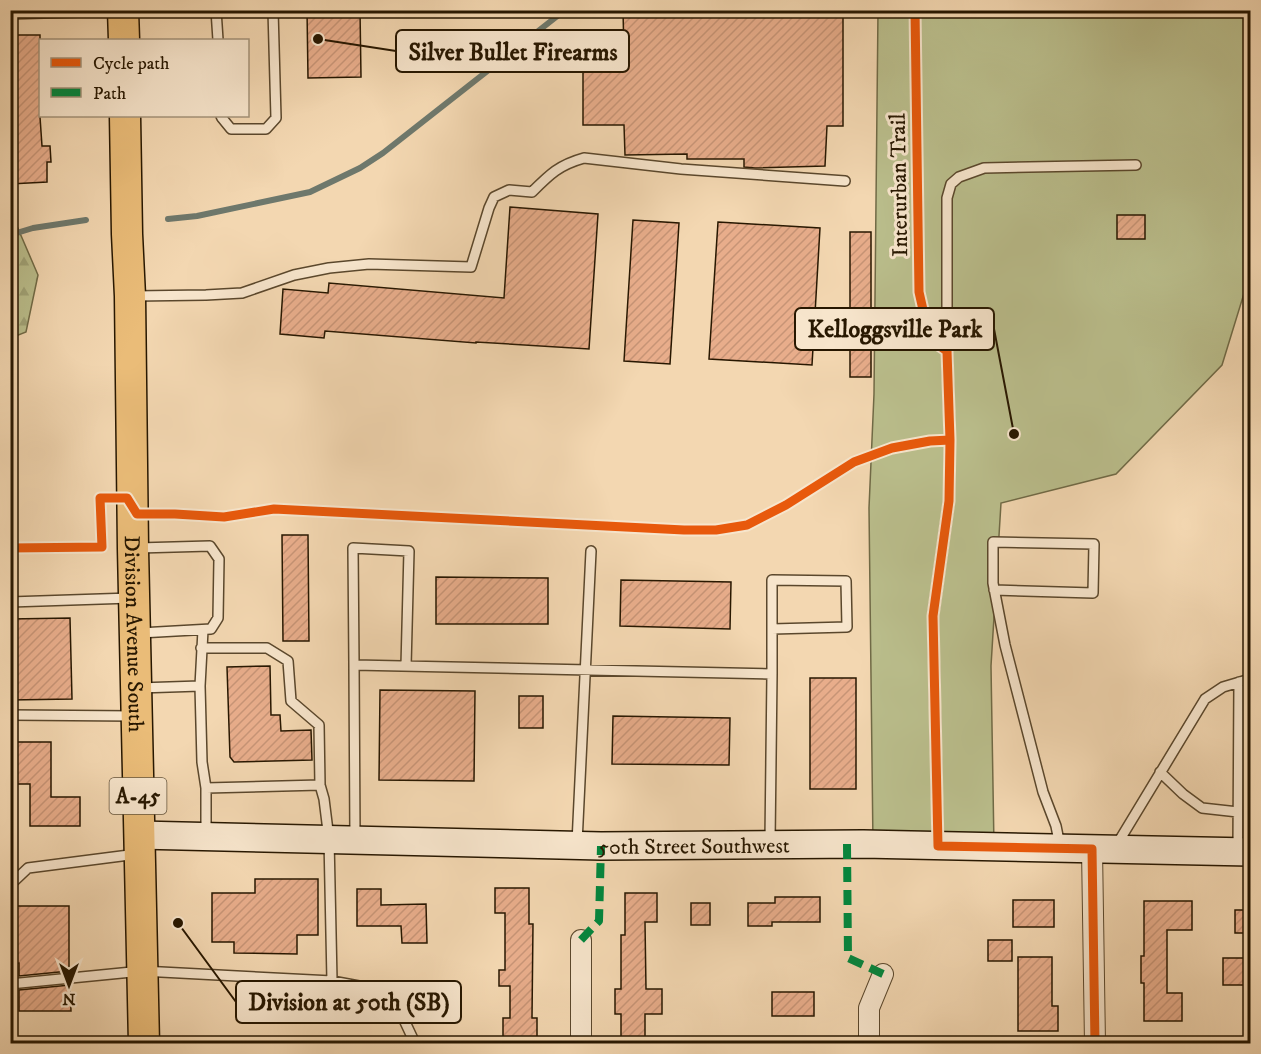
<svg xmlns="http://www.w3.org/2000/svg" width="1261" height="1054" viewBox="0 0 1261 1054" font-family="'IM FELL DW Pica',serif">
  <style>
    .green { fill: #babe8c; stroke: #706a46; stroke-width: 1.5 }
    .forest { fill: url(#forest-firs); stroke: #706a46; stroke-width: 1.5 }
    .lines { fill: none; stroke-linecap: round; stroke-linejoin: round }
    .stream { stroke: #6e786c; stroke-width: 6 }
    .building { fill: url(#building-hatch); stroke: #271700; stroke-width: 1.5 }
    .lane-casing { stroke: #5a472c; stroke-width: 12 }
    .street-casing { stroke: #5a472c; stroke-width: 22 }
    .secondary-casing { stroke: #271700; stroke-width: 30 }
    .primary-casing { stroke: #271700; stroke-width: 33 }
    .lane { stroke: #f7e5cc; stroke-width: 9 }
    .street { stroke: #f7e5cc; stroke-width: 20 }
    .secondary { stroke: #f7e5cc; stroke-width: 27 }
    .primary { stroke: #eabc78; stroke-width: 30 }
    .quiet { stroke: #00873e; stroke-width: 8; stroke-dasharray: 15 8; stroke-linecap: butt }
    .cycleway-casing { stroke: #f7e5cc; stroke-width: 13 }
    .cycleway { stroke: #e8590c; stroke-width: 9 }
    .labels { text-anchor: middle; stroke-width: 6; stroke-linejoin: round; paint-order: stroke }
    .shield { fill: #f7e5cc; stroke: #65553d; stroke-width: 1.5 }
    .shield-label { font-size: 21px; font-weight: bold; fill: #271700 }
    .street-label { font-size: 22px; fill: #271700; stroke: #f7e5cc }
    .leader { fill: none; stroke: #271700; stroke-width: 2 }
    .callout-dot { fill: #271700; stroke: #f7e5cc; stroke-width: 2 }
    .callout { fill: #f7e5cc; stroke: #271700; stroke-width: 2 }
    .callout-label { font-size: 24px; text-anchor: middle; font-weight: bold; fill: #271700 }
  </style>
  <defs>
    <pattern id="forest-firs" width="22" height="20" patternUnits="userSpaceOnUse" patternTransform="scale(1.5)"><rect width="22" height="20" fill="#babe8c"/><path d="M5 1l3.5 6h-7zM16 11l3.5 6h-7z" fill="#a0a377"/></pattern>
    <pattern id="building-hatch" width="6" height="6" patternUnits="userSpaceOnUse" patternTransform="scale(1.5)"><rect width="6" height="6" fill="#e8ad8b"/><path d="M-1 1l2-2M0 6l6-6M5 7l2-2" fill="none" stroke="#c79476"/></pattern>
  </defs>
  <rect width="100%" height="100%" fill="#f3d7b1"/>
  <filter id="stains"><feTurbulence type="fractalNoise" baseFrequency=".00333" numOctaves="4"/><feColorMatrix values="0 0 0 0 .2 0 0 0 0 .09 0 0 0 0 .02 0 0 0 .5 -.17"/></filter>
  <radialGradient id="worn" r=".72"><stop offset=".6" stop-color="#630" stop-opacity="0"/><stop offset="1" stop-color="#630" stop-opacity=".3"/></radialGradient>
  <!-- green -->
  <path class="green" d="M 878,11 L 1250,11 L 1250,274 L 1222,365 L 1116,474 L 1001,503 L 991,666 L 994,847 L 873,845 L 869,508 L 874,394 Z"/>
  <!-- forest -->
  <path class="forest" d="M 10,210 L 38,275 L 26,332 L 11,338 Z"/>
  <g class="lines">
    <!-- stream -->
    <path class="stream" d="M 168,219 L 197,216 L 310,192 L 360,168 L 383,153 L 565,10
      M 10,235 L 33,228 L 86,220"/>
  </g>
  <!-- building -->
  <path class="building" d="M 307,10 L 360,10 L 361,77 L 308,78 Z
    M 843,10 L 843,126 L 827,126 L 825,166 L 755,168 L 744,167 L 744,159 L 687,159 L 687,154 L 625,155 L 624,125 L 583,125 L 583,53 L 624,53 L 623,11 Z
    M 10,35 L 40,35 L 40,117 L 42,146 L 50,146 L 51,162 L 47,162 L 47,182 L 10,184 Z
    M 510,207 L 598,214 L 589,349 L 476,342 L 476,343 L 325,331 L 324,338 L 280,334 L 283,289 L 328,293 L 329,283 L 504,298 Z
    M 1117,215 L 1145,215 L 1145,239 L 1117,239 Z
    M 633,220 L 679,223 L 670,364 L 624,361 Z
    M 718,222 L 820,228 L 812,365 L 709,359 Z
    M 850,232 L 871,232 L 871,377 L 850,377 Z
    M 282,535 L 308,535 L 309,641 L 283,641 Z
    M 436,577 L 548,578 L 548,624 L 436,624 Z
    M 621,580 L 731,582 L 730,629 L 620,626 Z
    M 70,618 L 72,699 L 10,700 L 10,619 Z
    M 270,666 L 271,715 L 280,715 L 281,731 L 311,730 L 312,760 L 234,762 L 230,757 L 227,667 Z
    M 810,678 L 856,678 L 856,789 L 810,789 Z
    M 380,690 L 475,691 L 474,781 L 379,780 Z
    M 519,696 L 543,696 L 543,728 L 519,728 Z
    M 613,716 L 730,718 L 729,765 L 612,764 Z
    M 10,742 L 51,742 L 51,797 L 80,797 L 80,826 L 30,826 L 30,784 L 10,784 Z
    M 255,879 L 318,879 L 318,935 L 297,935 L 297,954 L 234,953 L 234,942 L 212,942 L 212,893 L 255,893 Z
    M 495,888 L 529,888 L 529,924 L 533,924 L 532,1018 L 537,1018 L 537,1044 L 503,1044 L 503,1018 L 510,1018 L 510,986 L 499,986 L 499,970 L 505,970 L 505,913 L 495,913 Z
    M 357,889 L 381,889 L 381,905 L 426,904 L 427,943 L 402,943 L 401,926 L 357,926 Z
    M 625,893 L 657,893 L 657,922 L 645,922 L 646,989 L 662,989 L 662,1014 L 645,1014 L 645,1044 L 621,1044 L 621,1014 L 615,1014 L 615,989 L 621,989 L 621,935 L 625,935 Z
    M 775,897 L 820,897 L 820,922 L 772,922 L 772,926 L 748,926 L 748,903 L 775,903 Z
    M 1013,900 L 1054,900 L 1054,927 L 1013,927 Z
    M 1144,901 L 1192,901 L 1192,930 L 1167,930 L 1167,993 L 1182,993 L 1182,1021 L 1144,1021 L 1144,983 L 1141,983 L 1141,956 L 1144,956 Z
    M 691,903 L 710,903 L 710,925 L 691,925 Z
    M 10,906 L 69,906 L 69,971 L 19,976 L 19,963 L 10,964 Z
    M 1235,910 L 1251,910 L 1251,933 L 1235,933 Z
    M 988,940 L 1012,940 L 1012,961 L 988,961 Z
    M 1018,957 L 1052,957 L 1052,1006 L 1058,1006 L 1058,1031 L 1018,1031 Z
    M 1223,958 L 1245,958 L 1245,985 L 1223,985 Z
    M 70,985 L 71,1011 L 19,1011 L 19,990 Z
    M 772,992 L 814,992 L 814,1016 L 772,1016 Z"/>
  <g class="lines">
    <defs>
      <path id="lane" d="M 216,10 L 218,40
        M 10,14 L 78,12 L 90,10
        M 221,116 L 222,118 L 231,129 L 266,129 L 276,118 L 273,10
        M 135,296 L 206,295 L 242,293 L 294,275 L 329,268 L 369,264 L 471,267 L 489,208 L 494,197 L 509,190 L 532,192 C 550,174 559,165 584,158 L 681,169 L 845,181
        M 138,548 L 210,546 L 219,559 L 218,618 L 211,629 L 140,633
        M 994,590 L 1093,593 L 1094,544 L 993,542 L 993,583 L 1005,645 L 1043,792 L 1056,826 L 1060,846
        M 10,602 L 131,598
        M 203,630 L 200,686 L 202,762 L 206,788 L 206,834
        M 201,648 L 267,648 L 288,661 L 291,701 L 319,725 L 320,785
        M 354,665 L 353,548 L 409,551 L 406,666
        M 772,674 L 772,580 L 846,581 L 847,627 L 772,629
        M 139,688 L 200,686
        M 10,715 L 134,716
        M 1160,772 L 1183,794 L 1202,808 L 1238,812
        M 206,788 L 320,785 L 324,799 L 329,839 L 332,981 L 391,992 L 413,1039 L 413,1044
        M 355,838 L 354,665 L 772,674 L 770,841
        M 577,843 L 591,551
        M 938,844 L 933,616 L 949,501 L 950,440 L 947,351 L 947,198 L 951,184 L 959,177 L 984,168 L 1136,165
        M 1116,846 L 1205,699 L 1223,687 L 1250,679
        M 1238,848 L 1239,682
        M 10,885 L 28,868 L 137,854
        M 10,984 L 142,971 L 332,981"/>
      <path id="street" d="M 1092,849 L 1095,1044
        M 581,940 L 581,1044
        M 869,1044 L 869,1008 L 883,974"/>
      <g id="secondary">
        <path id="s1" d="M 139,835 L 601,846 L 863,844 L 1250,852"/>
      </g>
      <g id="primary">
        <path d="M 123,10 L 124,40"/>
        <path id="s2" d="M 125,116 L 127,234 L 130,296 L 133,549 L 144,1044"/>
      </g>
    </defs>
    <!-- lane casing -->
    <use href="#lane" class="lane-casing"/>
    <!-- street casing -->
    <use href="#street" class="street-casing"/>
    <!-- secondary casing -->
    <use href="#secondary" class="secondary-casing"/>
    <!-- primary casing -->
    <use href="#primary" class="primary-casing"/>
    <!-- lane -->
    <use href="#lane" class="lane"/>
    <!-- street -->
    <use href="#street" class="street"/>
    <!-- secondary -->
    <use href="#secondary" class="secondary"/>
    <!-- primary -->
    <use href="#primary" class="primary"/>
    <!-- quiet -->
    <path class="quiet" d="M 847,844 L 848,958 L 883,974
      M 581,940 L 599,921 L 601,846"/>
    <defs>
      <path id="cycleway" d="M 915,10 L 919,292 L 926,323 L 934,342 L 947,351 L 950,440 L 949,501 L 933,616 L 938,846 L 1092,849 L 1095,1044
        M 10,548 L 102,547 L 100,498 L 127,498 L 137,514 L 175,514 L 224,517 L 274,509 L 684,530 L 716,530 L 747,525 L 786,505 L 854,462 L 892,448 L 930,441 L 950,440"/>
    </defs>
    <!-- cycleway casing -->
    <use href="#cycleway" class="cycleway-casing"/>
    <!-- cycleway -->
    <use href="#cycleway" class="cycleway"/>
  </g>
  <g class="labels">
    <!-- shield labels -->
    <rect class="shield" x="109.5" y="778" width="57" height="36" rx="4.5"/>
    <g class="shield-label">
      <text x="138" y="803">A-45</text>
    </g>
    <!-- street labels -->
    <g class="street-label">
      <text transform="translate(898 185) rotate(-91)" y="8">Interurban Trail</text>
      <text dy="8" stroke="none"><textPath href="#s2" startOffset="518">Division Avenue South</textPath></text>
      <text dy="8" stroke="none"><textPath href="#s1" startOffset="555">50th Street Southwest</textPath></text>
    </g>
  </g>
  <!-- callouts -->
  <path class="leader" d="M318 39L396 51M1014 434L994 329M178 923L236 1002"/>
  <g class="callout-dot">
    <circle cx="318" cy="39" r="6"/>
    <circle cx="1014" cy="434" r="6"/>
    <circle cx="178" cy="923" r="6"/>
  </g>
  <g class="callout">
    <rect x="396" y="30" width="233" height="42" rx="6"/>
    <rect x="795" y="308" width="199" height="42" rx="6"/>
    <rect x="236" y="981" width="225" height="42" rx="6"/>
  </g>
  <g class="callout-label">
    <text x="513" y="60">Silver Bullet Firearms</text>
    <text x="895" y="337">Kelloggsville Park</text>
    <text x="349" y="1010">Division at 50th (SB)</text>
  </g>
  <!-- margin -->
  <rect width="1261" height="1054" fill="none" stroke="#f3d7b1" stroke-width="36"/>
  <rect x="12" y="12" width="1237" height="1030" fill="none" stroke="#271700" stroke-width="3"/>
  <rect x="18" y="18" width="1225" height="1018" fill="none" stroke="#271700" stroke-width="1.5"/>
  <!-- legend -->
  <rect x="39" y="39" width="210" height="78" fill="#f7e5cc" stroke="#a4937a" stroke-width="1.5"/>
  <rect x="51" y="58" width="30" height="9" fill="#e8590c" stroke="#a4937a" stroke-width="1.5"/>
  <text x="93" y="69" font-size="18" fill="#271700">Cycle path</text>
  <rect x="51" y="88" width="30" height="9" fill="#00873e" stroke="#a4937a" stroke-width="1.5"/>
  <text x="93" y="99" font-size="18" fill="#271700">Path</text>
  <!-- north arrow -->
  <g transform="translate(69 985) rotate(180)" stroke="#f7e5cc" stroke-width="4.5" paint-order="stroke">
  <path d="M0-4.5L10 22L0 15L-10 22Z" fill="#271700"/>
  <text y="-9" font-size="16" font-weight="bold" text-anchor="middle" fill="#271700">N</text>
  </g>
  <rect width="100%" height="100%" filter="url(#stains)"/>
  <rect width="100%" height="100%" fill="url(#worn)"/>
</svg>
